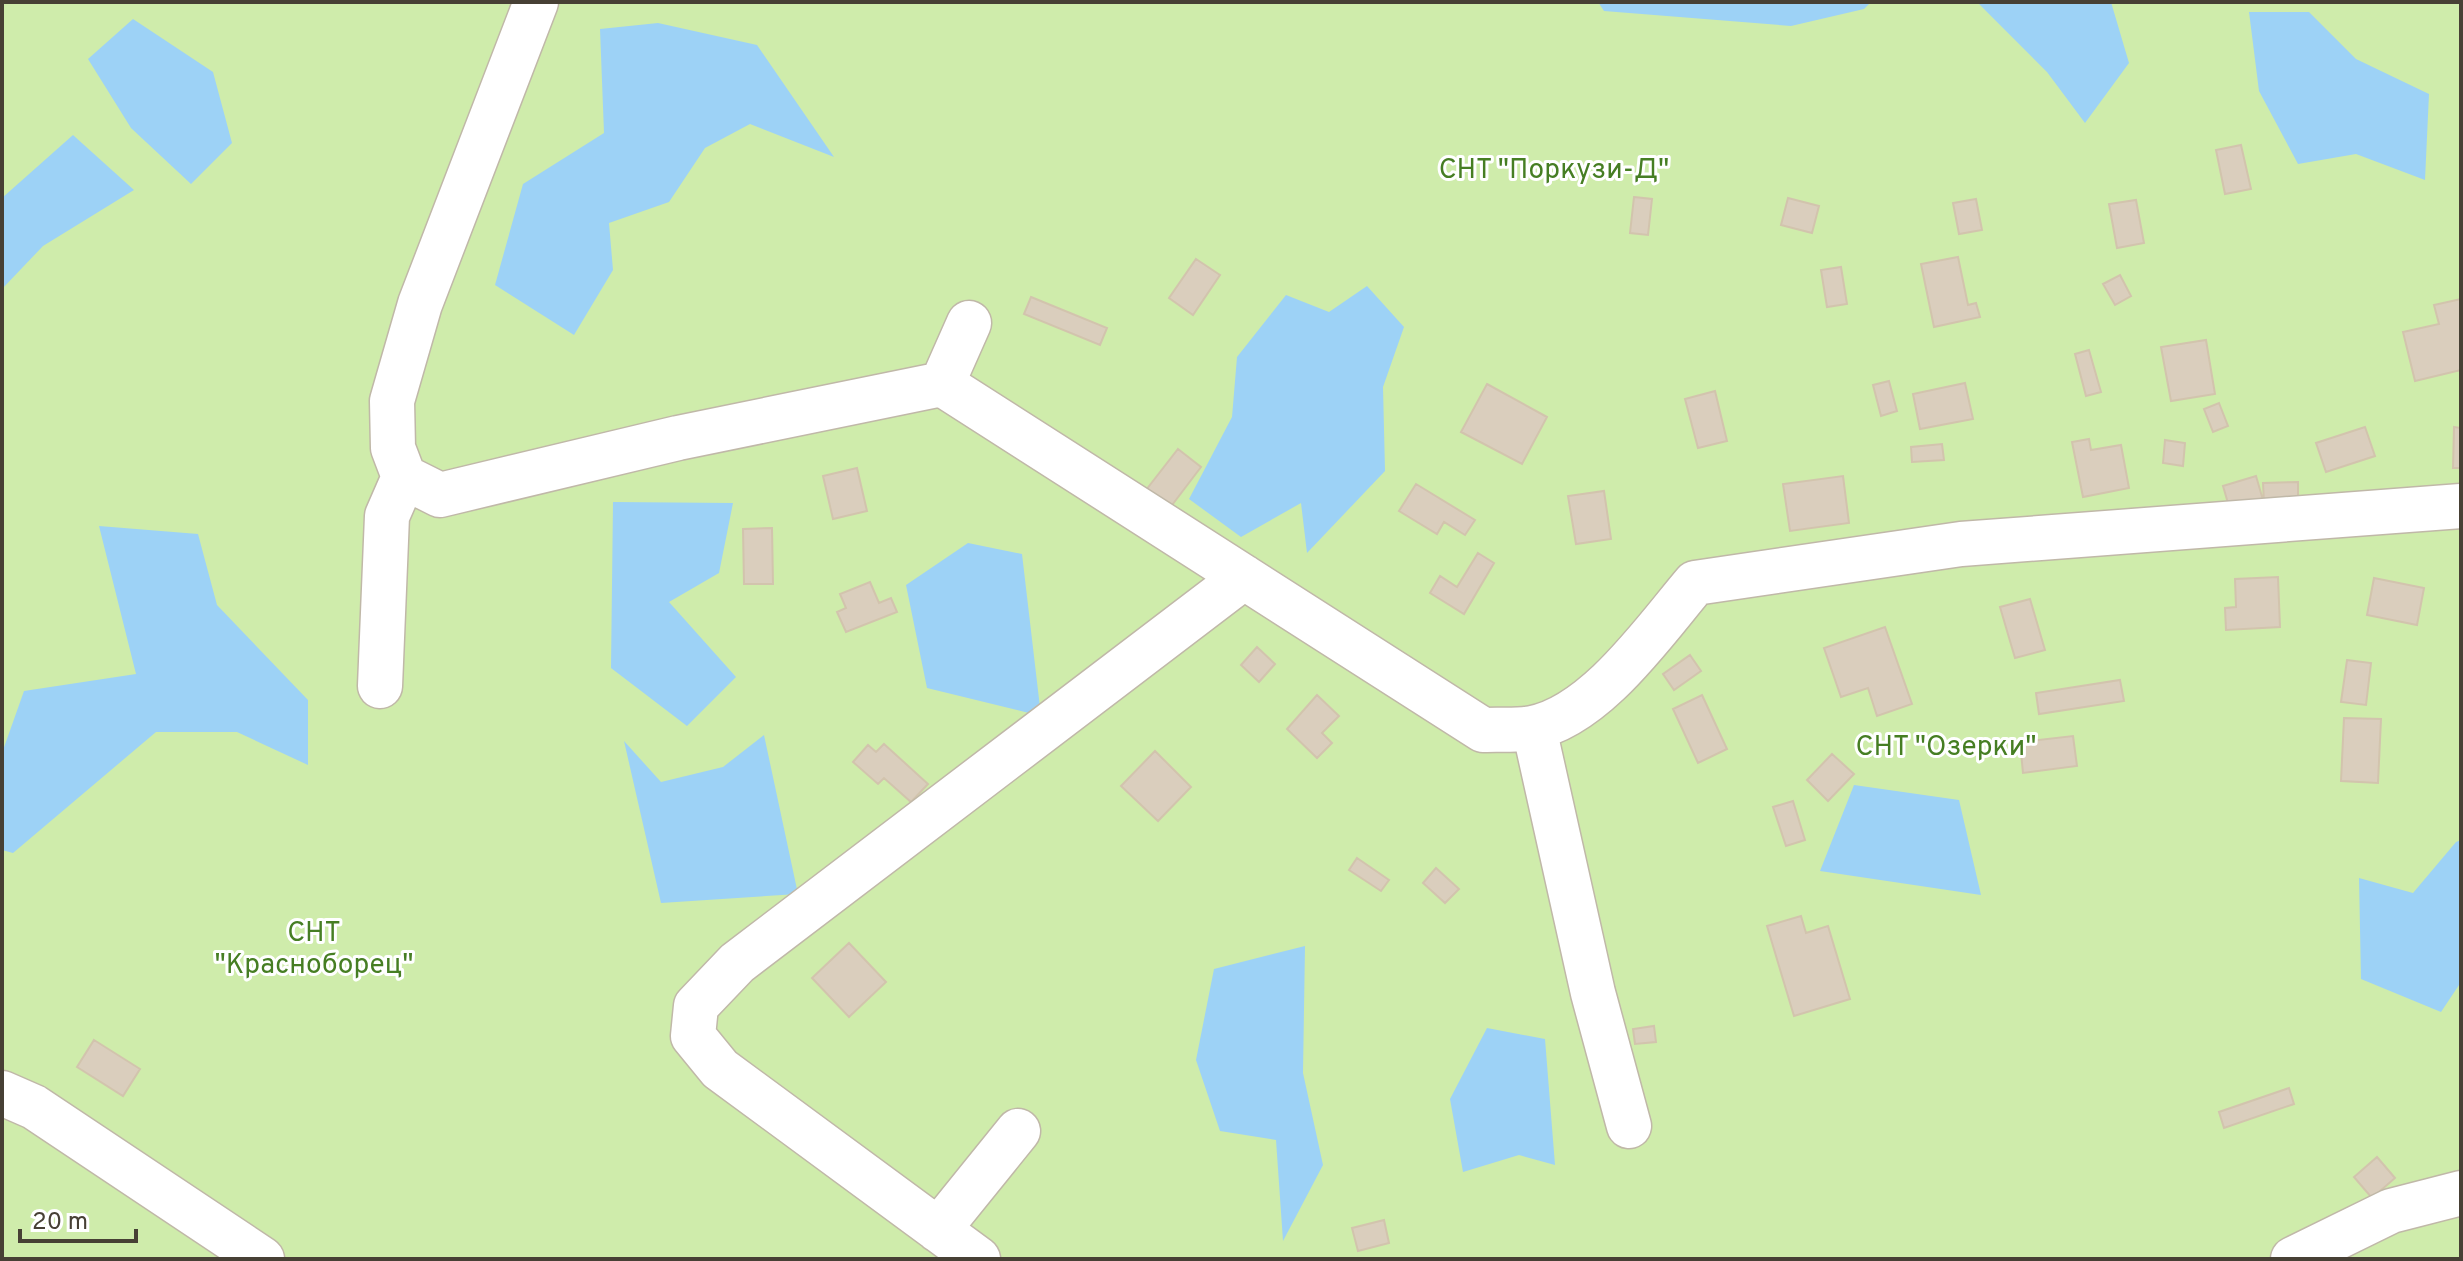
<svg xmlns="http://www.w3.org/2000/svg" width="2463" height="1261" viewBox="0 0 2463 1261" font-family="Overpass,sans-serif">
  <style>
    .green { fill: #cfecab }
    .water { fill: #9dd2f6 }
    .building { fill: #dacebd; stroke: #d2c4ad; stroke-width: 2 }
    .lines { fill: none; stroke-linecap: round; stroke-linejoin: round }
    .minor-casing { stroke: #c0b8a8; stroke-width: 47 }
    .minor { stroke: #fff; stroke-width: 44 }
    .labels { text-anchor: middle; stroke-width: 6; stroke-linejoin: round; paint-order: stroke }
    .park-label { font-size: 28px; fill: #467e23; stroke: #fff }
  </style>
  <rect width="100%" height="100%" fill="#f4f0e6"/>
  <!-- green -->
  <path class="green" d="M 2,2 L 2461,2 L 2461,1259 L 2,1259 Z"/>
  <!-- water -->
  <path class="water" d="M 1598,2 L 1871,2 L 1864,9 L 1791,26 L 1604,11 Z
    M 1977,2 L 2111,2 L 2129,63 L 2085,123 L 2047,72 Z
    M 2249,12 L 2309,12 L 2356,59 L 2429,94 L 2425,180 L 2356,154 L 2298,164 L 2259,91 Z
    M 133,19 L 213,72 L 232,143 L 191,184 L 131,128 L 88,59 Z
    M 658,23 L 757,45 L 834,157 L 750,124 L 705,148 L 669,202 L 609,223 L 613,270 L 574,335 L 495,285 L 523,184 L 604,133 L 600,29 Z
    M 73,135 L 134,190 L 43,246 L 2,289 L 2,198 Z
    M 1367,286 L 1404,327 L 1383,387 L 1385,471 L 1307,553 L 1301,503 L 1241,537 L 1189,499 L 1232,417 L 1237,357 L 1286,295 L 1329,312 Z
    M 613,502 L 733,503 L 719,573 L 669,602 L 736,677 L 687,726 L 611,668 Z
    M 99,526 L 198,534 L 217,605 L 308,700 L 308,765 L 237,732 L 156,732 L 13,853 L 2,850 L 2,753 L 24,691 L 136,674 Z
    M 968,543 L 1022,554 L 1041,716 L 927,688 L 906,585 Z
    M 764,735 L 798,894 L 661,903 L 624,741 L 661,782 L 723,767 Z
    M 1854,785 L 1959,800 L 1981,895 L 1820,871 Z
    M 2461,840 L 2461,982 L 2441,1012 L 2361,979 L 2359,878 L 2413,893 L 2456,842 Z
    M 1305,946 L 1303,1073 L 1323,1165 L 1283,1241 L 1276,1140 L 1220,1131 L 1196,1060 L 1214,969 Z
    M 1487,1028 L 1545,1039 L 1555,1165 L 1519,1155 L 1463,1172 L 1450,1099 Z"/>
  <!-- building -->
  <path class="building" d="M 2241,145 L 2251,189 L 2225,194 L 2216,150 Z
    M 1634,197 L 1652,199 L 1648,235 L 1630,233 Z
    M 1788,198 L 1819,206 L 1812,233 L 1781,225 Z
    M 1976,199 L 1982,230 L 1959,234 L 1953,203 Z
    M 2136,200 L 2144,243 L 2117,248 L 2109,204 Z
    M 1958,257 L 1968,305 L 1976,303 L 1980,317 L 1934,327 L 1921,264 Z
    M 1196,259 L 1220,275 L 1193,315 L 1169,298 Z
    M 1841,267 L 1847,304 L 1827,307 L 1821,270 Z
    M 2120,275 L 2131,296 L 2115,305 L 2103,284 Z
    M 1031,297 L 1107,328 L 1100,345 L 1024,314 Z
    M 2461,299 L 2461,370 L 2415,381 L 2403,332 L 2439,324 L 2434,305 Z
    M 2206,340 L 2215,394 L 2171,401 L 2161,347 Z
    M 2089,350 L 2101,392 L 2086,396 L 2075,354 Z
    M 1889,381 L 1897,411 L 1881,416 L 1873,385 Z
    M 1965,383 L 1973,419 L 1920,429 L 1913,394 Z
    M 1487,384 L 1547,417 L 1522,464 L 1461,432 Z
    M 1715,391 L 1727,441 L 1698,448 L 1685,399 Z
    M 2219,403 L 2228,426 L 2213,432 L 2204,409 Z
    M 2365,427 L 2375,456 L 2326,472 L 2316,443 Z
    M 2454,427 L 2461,428 L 2461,468 L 2453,468 Z
    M 2089,439 L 2091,450 L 2121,445 L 2129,488 L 2083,497 L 2072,442 Z
    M 2165,440 L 2185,443 L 2183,466 L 2163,463 Z
    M 1942,444 L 1944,460 L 1912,462 L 1911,447 Z
    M 1178,449 L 1201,467 L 1169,509 L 1146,490 Z
    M 857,468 L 867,511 L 833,519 L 823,476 Z
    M 1843,476 L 1849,523 L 1790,531 L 1783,484 Z
    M 2256,476 L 2263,500 L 2230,510 L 2223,486 Z
    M 2298,482 L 2298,501 L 2264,503 L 2263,483 Z
    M 1416,484 L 1475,520 L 1465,535 L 1444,522 L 1437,534 L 1399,511 Z
    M 1604,491 L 1611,539 L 1576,544 L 1568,496 Z
    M 772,528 L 773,584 L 744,584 L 743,529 Z
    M 1478,553 L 1494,563 L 1464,614 L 1430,593 L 1440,576 L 1457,587 Z
    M 2278,577 L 2280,627 L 2226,630 L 2225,608 L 2236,607 L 2235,579 Z
    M 2374,578 L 2424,588 L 2417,625 L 2367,615 Z
    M 870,582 L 879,603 L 891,598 L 897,612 L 846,632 L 837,612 L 846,608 L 840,594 Z
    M 2030,599 L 2045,650 L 2015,658 L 2000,607 Z
    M 1885,627 L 1912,704 L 1877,716 L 1868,688 L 1841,697 L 1824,648 Z
    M 1257,647 L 1275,664 L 1259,682 L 1241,665 Z
    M 1690,655 L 1701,671 L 1674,690 L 1663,674 Z
    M 2347,660 L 2371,663 L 2366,705 L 2341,702 Z
    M 2120,680 L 2124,701 L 2039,714 L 2036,693 Z
    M 1317,695 L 1339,716 L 1322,733 L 1332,743 L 1317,758 L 1287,729 Z
    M 1702,695 L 1727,749 L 1698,763 L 1673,709 Z
    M 2344,718 L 2381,719 L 2378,783 L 2341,781 Z
    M 2073,736 L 2077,766 L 2023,773 L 2020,742 Z
    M 884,744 L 928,784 L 911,802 L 884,778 L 878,784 L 853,762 L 868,745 L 876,752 Z
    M 1155,751 L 1191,787 L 1158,821 L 1121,786 Z
    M 1832,754 L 1854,774 L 1828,801 L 1807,780 Z
    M 1793,801 L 1805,840 L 1786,846 L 1773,807 Z
    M 1357,858 L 1389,880 L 1381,891 L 1349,870 Z
    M 1436,868 L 1459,889 L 1445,903 L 1423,883 Z
    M 1801,916 L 1806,933 L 1828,926 L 1850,999 L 1794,1016 L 1767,926 Z
    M 849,943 L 886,982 L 849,1017 L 812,978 Z
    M 1654,1026 L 1656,1042 L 1635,1044 L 1633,1029 Z
    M 94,1040 L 140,1069 L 123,1096 L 77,1067 Z
    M 2289,1088 L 2294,1104 L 2224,1128 L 2219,1112 Z
    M 2377,1157 L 2395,1178 L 2372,1198 L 2354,1177 Z
    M 1384,1220 L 1389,1243 L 1358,1251 L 1352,1228 Z"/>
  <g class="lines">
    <defs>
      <path id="minor" d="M 536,2 L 420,304 L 392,401 L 393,448 L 404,477 L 440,495 L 678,438 L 942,384 L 1483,730 C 1499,729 1516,731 1532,728 C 1596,716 1655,630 1695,583 L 1961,544 L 2461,506
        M 942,384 L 969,323
        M 380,686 L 387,516 L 404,477
        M 1534,728 L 1593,993 L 1629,1126
        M 2,1093 L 34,1107 L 262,1259
        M 938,1230 L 1018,1131
        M 978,1259 L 720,1069 L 693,1036 L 696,1006 L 737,963 L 1244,577
        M 2293,1259 L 2391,1211 L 2461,1193"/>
    </defs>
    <!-- minor casing -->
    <use href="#minor" class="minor-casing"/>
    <!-- minor -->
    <use href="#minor" class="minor"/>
  </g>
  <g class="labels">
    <!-- park labels -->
    <g class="park-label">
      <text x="1554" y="178">СНТ "Поркузи-Д"</text>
      <text x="1946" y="755">СНТ "Озерки"</text>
      <text x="314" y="941">СНТ<tspan x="314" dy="32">"Красноборец"</tspan></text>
    </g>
  </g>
  <!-- border -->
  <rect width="2463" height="1261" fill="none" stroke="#474035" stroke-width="8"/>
  <!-- scale -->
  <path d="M20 1229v12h116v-12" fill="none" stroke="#474035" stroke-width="4"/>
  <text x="32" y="1229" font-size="24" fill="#474035" stroke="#ffffff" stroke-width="6" paint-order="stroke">20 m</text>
</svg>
